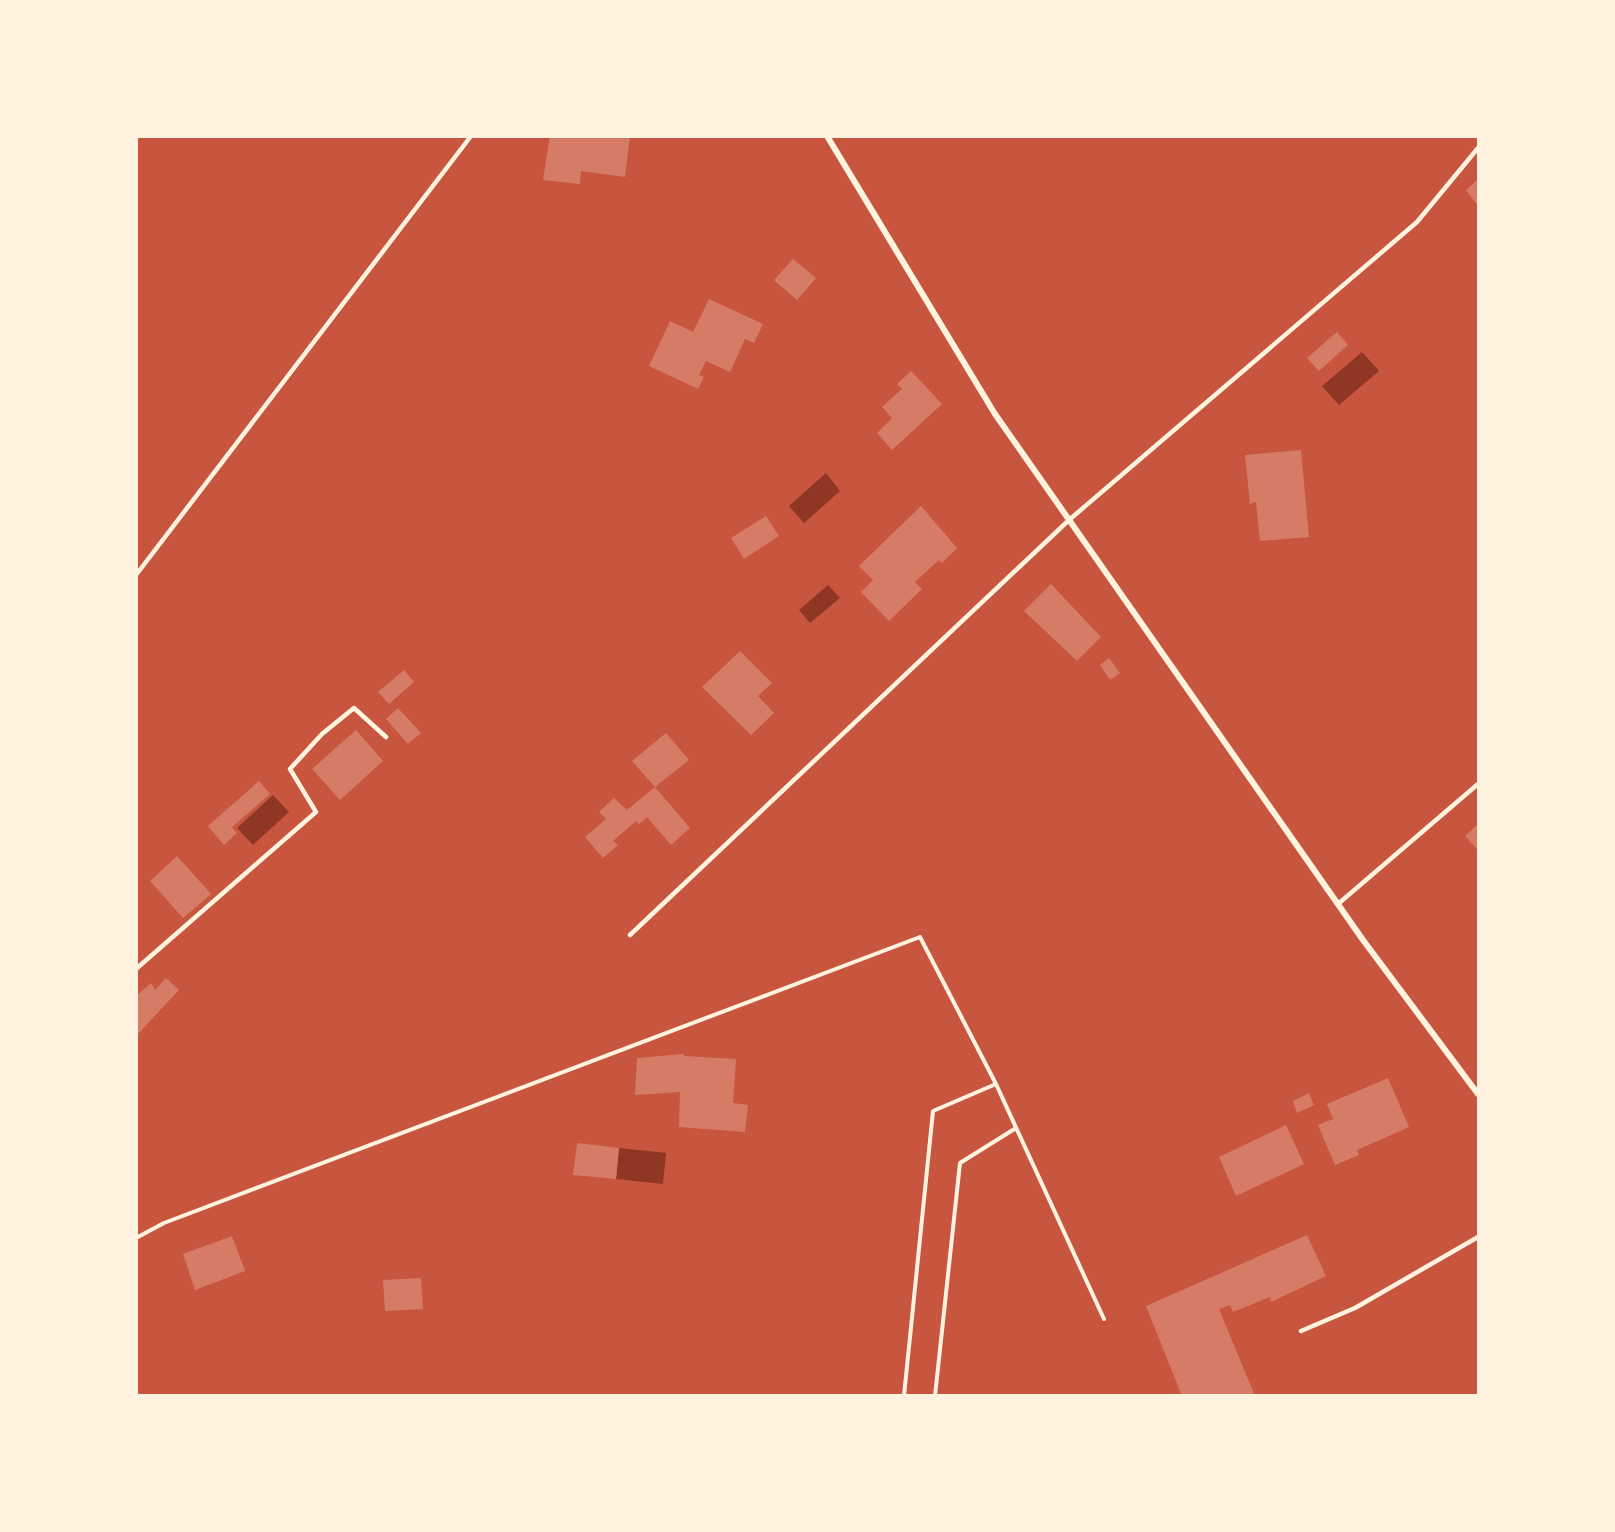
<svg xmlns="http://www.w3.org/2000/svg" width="1615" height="1532" viewBox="0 0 1615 1532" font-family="Overpass,sans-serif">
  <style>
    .water { fill: #8f3625 }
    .building { fill: #d67c66 }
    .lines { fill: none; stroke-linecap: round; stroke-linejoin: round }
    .path { stroke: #fff3e0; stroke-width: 4 }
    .service { stroke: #fff3e0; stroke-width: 4.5 }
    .minor { stroke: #fff3e0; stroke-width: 6 }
  </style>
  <rect width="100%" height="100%" fill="#c8553d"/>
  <!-- water -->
  <path class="water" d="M 1362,352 L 1379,371 L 1339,405 L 1322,386 Z
    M 826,473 L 840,491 L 804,523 L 789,506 Z
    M 828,585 L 840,598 L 810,623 L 799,610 Z
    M 273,795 L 289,812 L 253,845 L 237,828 Z
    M 619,1148 L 666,1153 L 663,1184 L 616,1179 Z"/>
  <!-- building -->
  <path class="building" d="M 550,136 L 630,136 L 625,177 L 581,171 L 580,184 L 543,180 Z
    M 1478,179 L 1478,206 L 1466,190 Z
    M 793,259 L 816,278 L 797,300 L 774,280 Z
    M 709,299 L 763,324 L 754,343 L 745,339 L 730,372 L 706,361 L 699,375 L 704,377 L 698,389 L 649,366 L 670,321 L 693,332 Z
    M 1337,332 L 1348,345 L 1319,371 L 1307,358 Z
    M 911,371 L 942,404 L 892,450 L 877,433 L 892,418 L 882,407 L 902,389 L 897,384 Z
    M 1301,450 L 1309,537 L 1260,541 L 1256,502 L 1250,504 L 1245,455 Z
    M 921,506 L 957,548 L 942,563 L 939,560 L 915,582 L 922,589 L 889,621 L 861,592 L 873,580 L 859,566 Z
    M 766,516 L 779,536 L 744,559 L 731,538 Z
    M 1051,584 L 1101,637 L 1077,661 L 1024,611 Z
    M 740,651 L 772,683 L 758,696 L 774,713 L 751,735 L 702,687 Z
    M 1109,658 L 1120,673 L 1110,680 L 1100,665 Z
    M 404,670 L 414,682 L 389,704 L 378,692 Z
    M 398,708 L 421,733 L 408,744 L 386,719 Z
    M 356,730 L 383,761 L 340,800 L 312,769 Z
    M 666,733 L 689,760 L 655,787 L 632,761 Z
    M 259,781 L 270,794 L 232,827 L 237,833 L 224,845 L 208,826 Z
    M 655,787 L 690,828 L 671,845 L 647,817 L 639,824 L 636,821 L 613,841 L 618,845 L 603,858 L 585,837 L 606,819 L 599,812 L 614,798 L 627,810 Z
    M 1478,824 L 1478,847 L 1477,849 L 1465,836 Z
    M 177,856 L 211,894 L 183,918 L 150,881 Z
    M 166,978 L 179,990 L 136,1036 L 136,996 L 151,983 L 155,990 Z
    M 684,1054 L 684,1056 L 736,1059 L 733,1103 L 748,1105 L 745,1132 L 679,1127 L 680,1092 L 635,1095 L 637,1058 Z
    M 1388,1078 L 1409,1127 L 1357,1150 L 1359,1155 L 1335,1165 L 1318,1125 L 1333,1119 L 1327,1104 Z
    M 1309,1093 L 1314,1105 L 1297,1113 L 1293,1101 Z
    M 1286,1125 L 1304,1164 L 1236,1196 L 1219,1157 Z
    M 577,1143 L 619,1148 L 616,1179 L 573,1175 Z
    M 1307,1235 L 1326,1276 L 1271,1302 L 1270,1297 L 1233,1312 L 1230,1305 L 1219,1309 L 1255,1396 L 1182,1396 L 1146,1306 Z
    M 232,1236 L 245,1271 L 195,1290 L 183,1254 Z
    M 421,1278 L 423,1309 L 385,1311 L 383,1280 Z"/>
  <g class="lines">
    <!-- path -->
    <path class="path" d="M 136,1238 L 164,1223 L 920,937 L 996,1084 L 1104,1319
      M 904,1396 L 933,1111 L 996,1084
      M 935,1396 L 960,1163 L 1016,1128"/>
    <!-- service -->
    <path class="service" d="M 136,575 L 471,136
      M 1338,904 L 1478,784
      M 630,935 L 1069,520 L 1417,222 L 1478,148
      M 136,969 L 316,812 L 290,769 L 322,734 L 354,708 L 386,737
      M 1301,1331 L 1355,1308 L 1478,1237"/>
    <!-- minor -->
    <path class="minor" d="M 827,136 L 995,414 L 1363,940 L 1478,1094"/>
  </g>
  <!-- border -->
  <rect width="1615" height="1532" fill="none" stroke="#fff3e0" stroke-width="276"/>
</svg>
